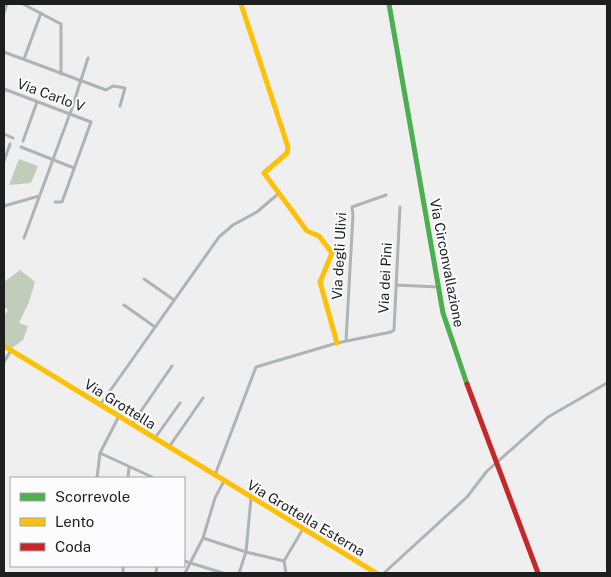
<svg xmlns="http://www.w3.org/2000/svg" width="611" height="577" viewBox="0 0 611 577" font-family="'Public Sans',sans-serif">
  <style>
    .forest { fill: #c1ccba }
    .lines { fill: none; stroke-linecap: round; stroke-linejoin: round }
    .street { stroke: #afb3b5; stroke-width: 3 }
    .fast { stroke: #4caf50; stroke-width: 5 }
    .slow { stroke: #ffc107; stroke-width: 5 }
    .jam { stroke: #c62828; stroke-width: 5 }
    .labels { text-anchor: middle; stroke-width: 4; stroke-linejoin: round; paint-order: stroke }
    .street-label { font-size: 14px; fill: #1d1e1e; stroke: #fcfcfe }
  </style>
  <rect width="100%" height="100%" fill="#efefef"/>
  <!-- forest -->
  <path class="forest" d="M 19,159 L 38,166 L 31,183 L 9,185 Z
    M 20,270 L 35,282 L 29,302 L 19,323 L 28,326 L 23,340 L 12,348 L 4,343 L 4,316 L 8,310 L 4,307 L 4,282 Z"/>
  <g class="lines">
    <!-- street -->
    <path class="street" d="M 23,4 L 61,24 L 61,74
      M 4,13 L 7,4
      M 4,52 L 106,90 L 113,86 L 125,88 L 120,106
      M 24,59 L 41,13
      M 4,89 L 91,122 L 62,202 L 55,202
      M 4,134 L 13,138
      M 23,141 L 37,102
      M 21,147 L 74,168
      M 4,161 L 10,144
      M 4,206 L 39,196
      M 24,238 L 72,108 L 88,58
      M 144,279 L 174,300
      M 396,285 L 438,287
      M 124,305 L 155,327
      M 346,341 L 353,215 L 352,207 L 386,195
      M 4,362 L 11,350
      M 100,405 L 219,237 L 233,225 L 257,212 L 278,194
      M 132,424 L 172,366
      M 155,438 L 180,403
      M 169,447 L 203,398
      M 100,453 L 152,477
      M 215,475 L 256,367 L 337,343 L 391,332 L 394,330 L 400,207
      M 97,478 L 100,453 L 119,416
      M 128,478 L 129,467
      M 203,538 L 246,552 L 251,498
      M 184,561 L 223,573
      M 123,573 L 123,566
      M 156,573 L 157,566
      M 185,573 L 203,538 L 215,498 L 224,481
      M 239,573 L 246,552 L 284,561
      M 286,573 L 284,561 L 303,529
      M 384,573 L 467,497 L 487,471 L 548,417 L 607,383"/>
    <!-- fast -->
    <path class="fast" d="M 389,4 L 443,313 L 467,384"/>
    <!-- slow -->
    <path class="slow" d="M 241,4 L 288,147 L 287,153 L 264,173 L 307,231 L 319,236 L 332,253 L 320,282 L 337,343
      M 4,346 L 376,573"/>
    <!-- jam -->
    <path class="jam" d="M 467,384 L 538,573"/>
  </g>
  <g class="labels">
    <!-- street labels -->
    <g class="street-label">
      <text transform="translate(51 95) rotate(20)" y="5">Via Carlo V</text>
      <text transform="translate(339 256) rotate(-87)" y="5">Via degli Ulivi</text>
      <text transform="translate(447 263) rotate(79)" y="5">Via Circonvallazione</text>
      <text transform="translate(385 278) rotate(-87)" y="5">Via dei Pini</text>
      <text transform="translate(120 404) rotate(32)" y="5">Via Grottella</text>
      <text transform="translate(306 518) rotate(31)" y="5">Via Grottella Esterna</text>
    </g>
  </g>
  <!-- border -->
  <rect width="611" height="577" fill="none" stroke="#1d1e1e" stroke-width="10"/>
  <!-- legend -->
  <rect x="10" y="477" width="175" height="90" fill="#fcfcfe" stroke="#a3a3a4"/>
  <rect x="20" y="493" width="25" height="8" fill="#4caf50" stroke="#a3a3a4"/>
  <text x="55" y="502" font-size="15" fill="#1d1e1e">Scorrevole</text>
  <rect x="20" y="518" width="25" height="8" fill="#ffc107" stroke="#a3a3a4"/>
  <text x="55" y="527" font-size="15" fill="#1d1e1e">Lento</text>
  <rect x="20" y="543" width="25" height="8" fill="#c62828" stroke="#a3a3a4"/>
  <text x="55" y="552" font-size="15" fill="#1d1e1e">Coda</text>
</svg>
